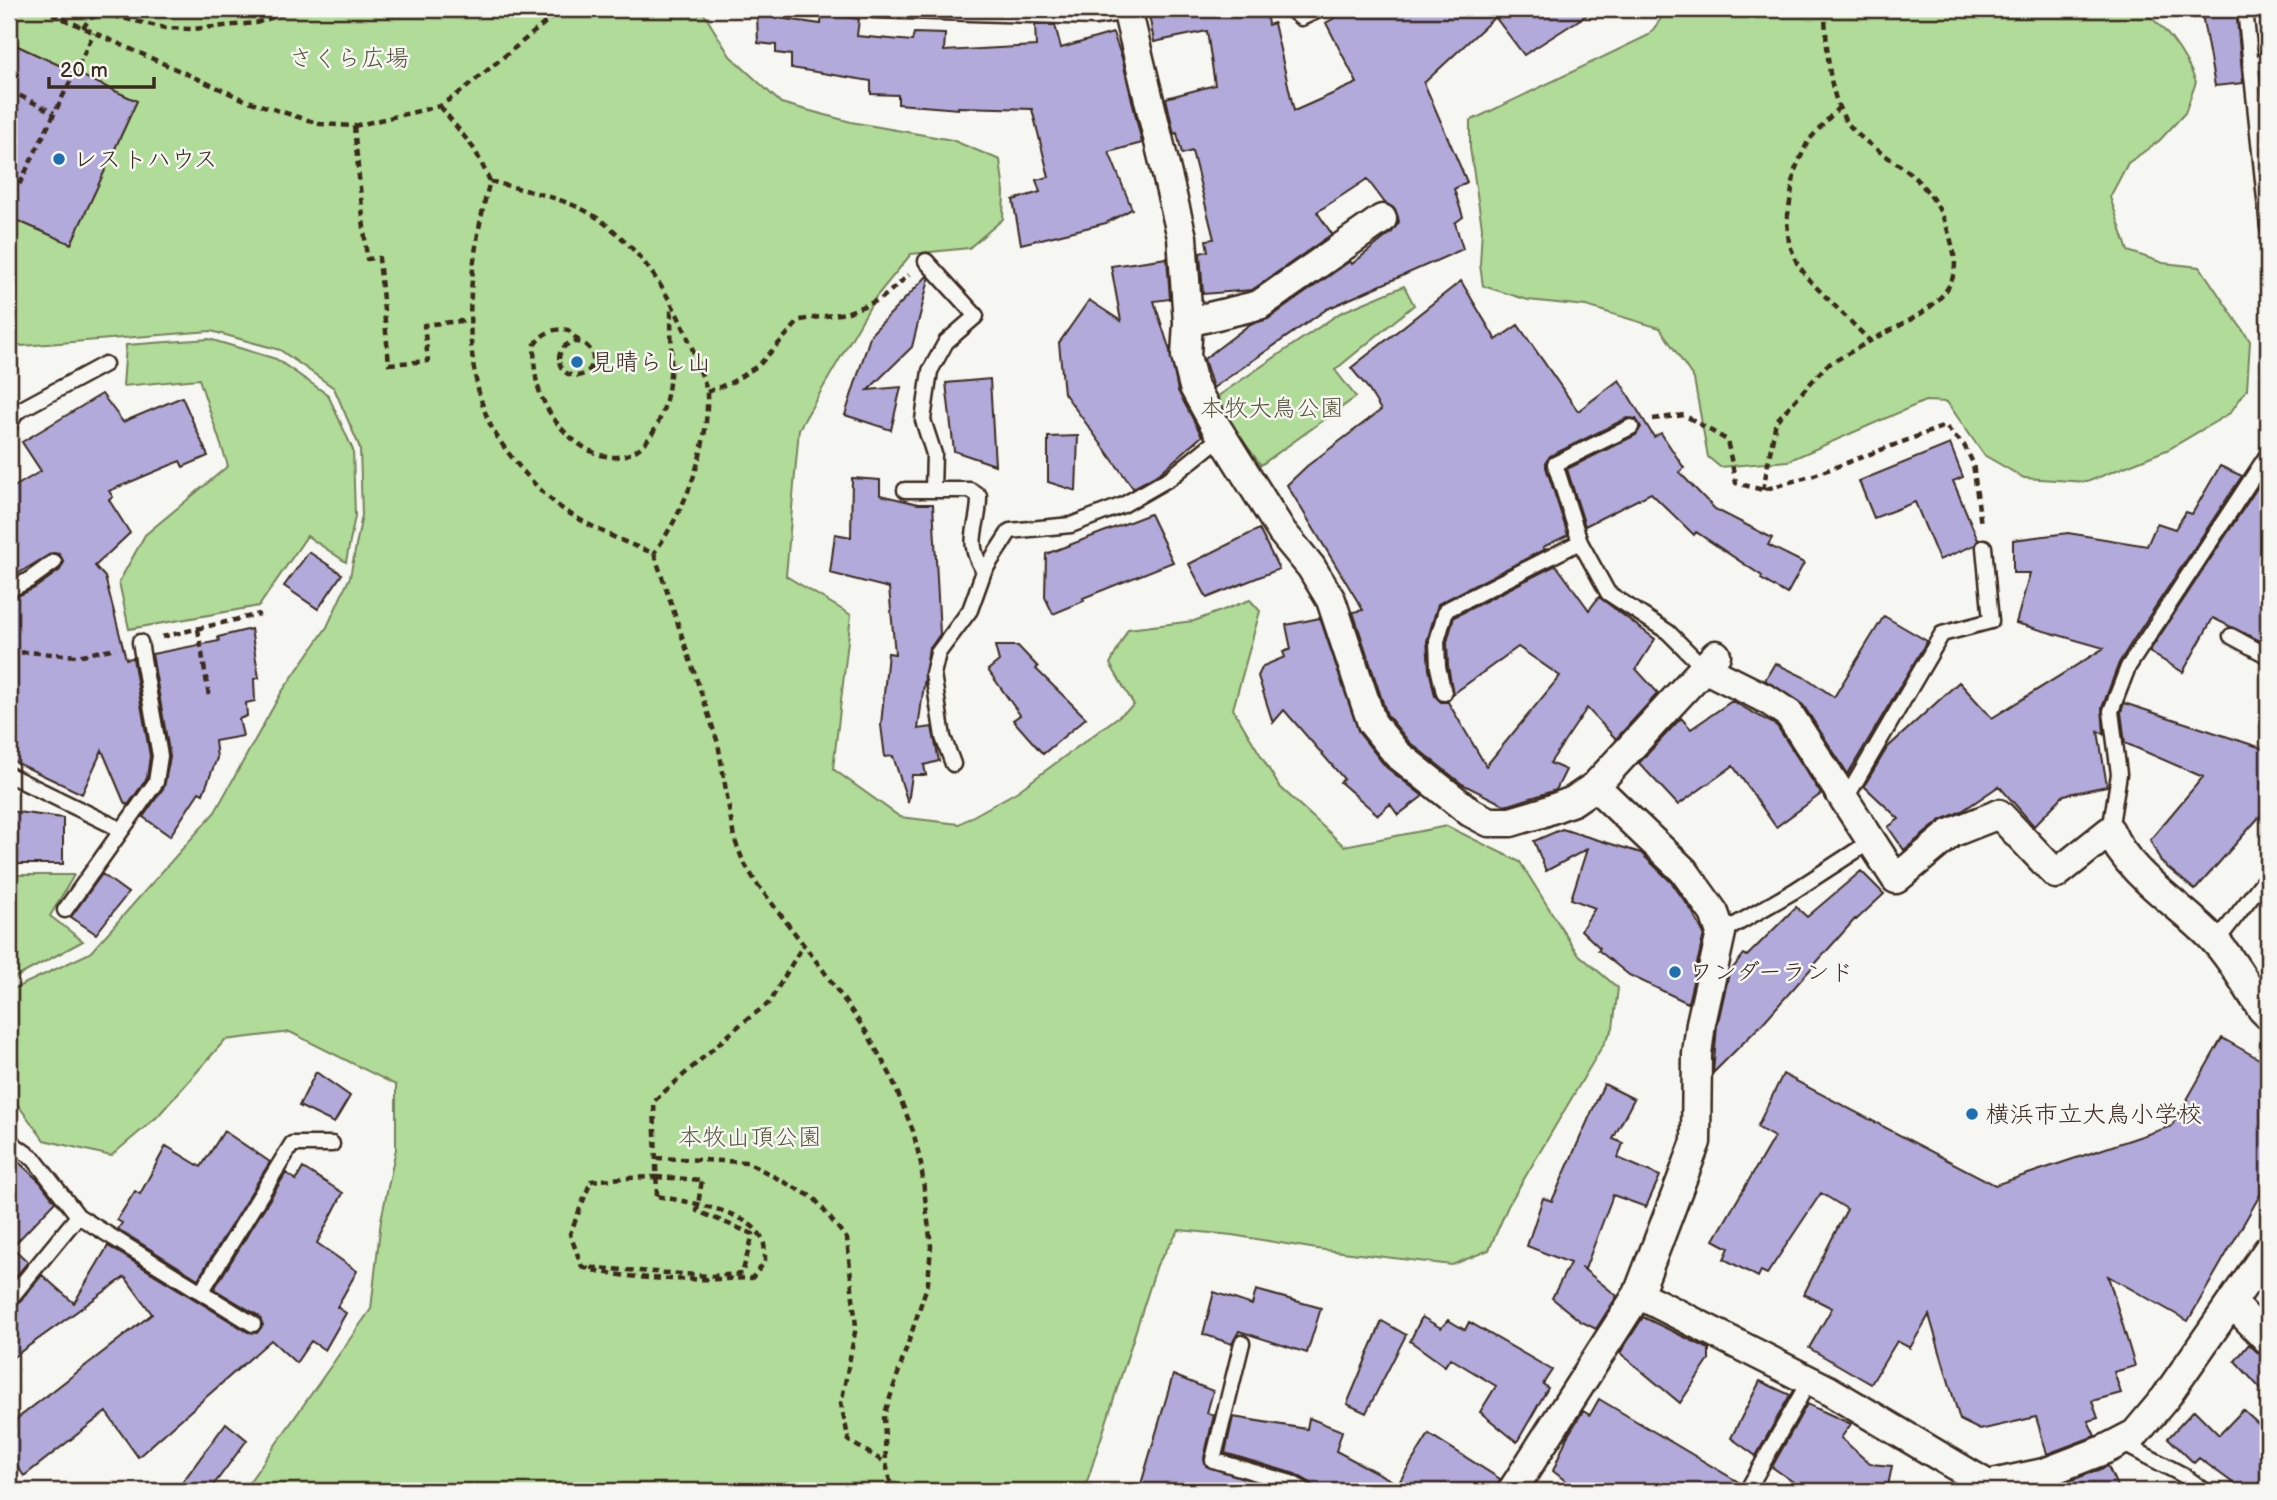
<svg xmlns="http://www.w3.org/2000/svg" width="2277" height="1500" viewBox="0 0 2277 1500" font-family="'Balsamiq Sans','Klee One',sans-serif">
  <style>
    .green { fill: #b1db98; stroke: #76825b; stroke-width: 2 }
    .building { fill: #b1aadb; stroke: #3b2a1e; stroke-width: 2 }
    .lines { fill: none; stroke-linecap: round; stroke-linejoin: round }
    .service-casing { stroke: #3b2a1e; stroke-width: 19 }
    .minor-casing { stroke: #3b2a1e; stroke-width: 33 }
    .path { stroke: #3b2a1e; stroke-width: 4.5; stroke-dasharray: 7 5; stroke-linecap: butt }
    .service { stroke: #f6f6f2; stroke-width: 14 }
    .minor { stroke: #f6f6f2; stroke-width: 28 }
    .path-bridge { stroke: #3b2a1e; stroke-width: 4.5; stroke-dasharray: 7 5; stroke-linecap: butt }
    .poi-dot { fill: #1f6fb2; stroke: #f6f6f2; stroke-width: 2.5 }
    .labels { text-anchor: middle; stroke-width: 5; stroke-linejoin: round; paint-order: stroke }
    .park-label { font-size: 24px; fill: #58563c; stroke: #f6f6f2 }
    .poi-label { font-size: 24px; fill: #3b2a1e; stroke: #f6f6f2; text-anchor: start }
  </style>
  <rect width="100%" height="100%" fill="#f6f6f2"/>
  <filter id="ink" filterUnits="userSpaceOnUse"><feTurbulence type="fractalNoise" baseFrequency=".0143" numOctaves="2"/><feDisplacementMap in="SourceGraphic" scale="14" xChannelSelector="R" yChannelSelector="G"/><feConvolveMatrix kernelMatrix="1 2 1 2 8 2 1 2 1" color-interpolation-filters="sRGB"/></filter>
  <g filter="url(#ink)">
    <!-- green -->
    <path class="green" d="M 9,9 L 701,9 L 730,56 L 781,103 L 851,122 L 952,140 L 1000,160 L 1004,192 L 1003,219 L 969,248 L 911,254 L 875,298 L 799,429 L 786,576 L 851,615 L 833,769 L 900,817 L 959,824 L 1018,791 L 1134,705 L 1110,664 L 1128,629 L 1194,621 L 1250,600 L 1260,611 L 1233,709 L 1279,786 L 1344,846 L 1447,826 L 1520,862 L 1577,953 L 1618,988 L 1613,1028 L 1508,1206 L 1489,1250 L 1452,1265 L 1317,1249 L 1232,1235 L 1179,1230 L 1157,1265 L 1084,1491 L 243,1491 L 371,1309 L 381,1220 L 396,1149 L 396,1085 L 290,1032 L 225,1040 L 157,1117 L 111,1156 L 44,1140 L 9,1093 L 9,991 L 90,953 L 215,812 L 281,693 L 327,627 L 350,577 L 362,515 L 360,448 L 334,388 L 280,350 L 211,331 L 22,346 L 9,340 Z
      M 1668,9 L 2140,9 C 2167,28 2184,52 2196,82 L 2185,113 L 2159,141 L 2128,163 L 2110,197 L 2128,251 L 2163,263 L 2200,267 L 2250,341 L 2247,389 L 2230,413 L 2169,449 L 2087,482 L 2024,478 L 1984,455 L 1947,402 L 1925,401 L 1788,461 L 1720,467 L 1708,457 L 1694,379 L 1660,328 L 1586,306 L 1528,300 L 1483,286 L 1480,265 L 1482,227 L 1470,148 L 1470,121 L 1649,35 Z
      M 1404,286 L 1414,305 L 1335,370 L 1356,397 L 1261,465 L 1232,426 L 1218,396 L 1340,313 Z
      M 209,339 L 276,359 L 328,395 L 353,450 L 355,516 L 346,562 L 307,536 L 259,606 L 129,629 L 119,582 L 145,535 L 228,466 L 199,379 L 123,386 L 126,345 Z
      M 9,875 L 74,875 L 50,916 L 83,941 L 9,981 Z"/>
    <!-- building -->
    <path class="building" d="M 1148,9 L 1266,9 L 1268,25 L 1274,23 L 1294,111 L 1357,83 L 1326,23 L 1350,9 L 1596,9 L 1524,55 L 1495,17 L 1424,83 L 1467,182 L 1454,189 L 1463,217 L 1455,223 L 1463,249 L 1327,309 L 1213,388 L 1204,359 L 1249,325 L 1268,319 L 1350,261 L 1352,264 L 1392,232 L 1399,222 L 1398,217 L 1395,209 L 1385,203 L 1367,179 L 1317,212 L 1332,234 L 1252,290 L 1203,294 L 1200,253 L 1208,251 L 1206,240 L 1214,239 L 1192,151 L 1182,154 L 1177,133 L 1174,134 L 1166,98 L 1215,85 L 1207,31 L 1154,42 Z
      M 2201,9 L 2236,9 L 2243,83 L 2215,86 Z
      M 822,14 L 859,19 L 857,36 L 912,41 L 914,33 L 945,34 L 944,51 L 1036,46 L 1035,25 L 1055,25 L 1061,48 L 1113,33 L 1122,58 L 1142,143 L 1109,152 L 1132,209 L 1106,223 L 1021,244 L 1013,200 L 1040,192 L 1036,180 L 1049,177 L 1032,109 L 958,107 L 958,109 L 898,104 L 898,95 L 871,94 L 871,81 L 791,68 L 791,55 L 776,53 L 776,45 L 758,43 L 757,15 L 821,24 Z
      M 9,42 L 137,101 L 71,244 L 9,217 Z
      M 1167,258 L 1170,299 L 1154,301 L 1170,351 L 1178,391 L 1202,436 L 1160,473 L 1133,488 L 1064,393 L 1059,343 L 1089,300 L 1121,321 L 1111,266 Z
      M 927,276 L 929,279 L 912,347 L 868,390 L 901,387 L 891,430 L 845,415 L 871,334 Z
      M 1461,281 L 1496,340 L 1518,325 L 1578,411 L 1619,380 L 1654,437 L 1661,433 L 1684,468 L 1679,472 L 1715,509 L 1772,538 L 1768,545 L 1804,563 L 1787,594 L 1761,579 L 1762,576 L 1696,532 L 1694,535 L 1651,493 L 1585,526 L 1567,469 L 1636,435 L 1641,427 L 1636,419 L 1627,418 L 1550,456 L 1546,462 L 1546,467 L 1568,535 L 1543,547 L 1545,549 L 1438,604 L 1427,641 L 1429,669 L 1435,696 L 1441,702 L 1448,702 L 1486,766 L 1560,676 L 1518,647 L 1453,694 L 1448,666 L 1447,642 L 1454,617 L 1556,565 L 1589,610 L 1599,597 L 1655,639 L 1636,669 L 1658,693 L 1616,739 L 1587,708 L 1550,763 L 1566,770 L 1556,790 L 1509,805 L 1504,805 L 1462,784 L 1409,742 L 1387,715 L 1353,612 L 1363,610 L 1287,485 L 1307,466 L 1381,410 L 1367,387 L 1351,368 Z
      M 990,379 L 995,465 L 954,451 L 946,383 Z
      M 102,394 L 123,422 L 182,397 L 208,456 L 183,467 L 180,461 L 109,491 L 113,497 L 109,500 L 130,533 L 95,566 L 105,577 L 126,659 L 133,658 L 150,756 L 147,778 L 128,805 L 124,802 L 102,750 L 82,794 L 9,759 L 9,600 L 35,588 L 60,570 L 64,562 L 59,554 L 52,553 L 9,579 L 9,490 L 41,471 L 22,442 Z
      M 1078,436 L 1076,491 L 1048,482 L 1048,437 Z
      M 1950,444 L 1963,477 L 1953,481 L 1978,540 L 1975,545 L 1939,560 L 1915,502 L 1874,518 L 1859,481 Z
      M 2220,466 L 2242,476 L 2132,642 L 2119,663 L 2102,708 L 2104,734 L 2098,731 L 2107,786 L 2064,795 L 2034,826 L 1999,786 L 1962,811 L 1941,820 L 1904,850 L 1888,827 L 1899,819 L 1864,786 L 1887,748 L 1959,682 L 1992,718 L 2104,648 L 2016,623 L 2030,573 L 2013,573 L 2013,540 L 2068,533 L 2147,546 L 2157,523 L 2175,529 L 2186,512 L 2192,514 Z
      M 852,478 L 880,480 L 880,495 L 918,504 L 933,504 L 940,634 L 931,647 L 929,647 L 918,729 L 932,727 L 939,761 L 924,765 L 926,775 L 912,775 L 908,803 L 893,756 L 885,757 L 881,725 L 888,653 L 895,654 L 889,588 L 830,573 L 835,534 L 851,537 Z
      M 2259,485 L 2268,490 L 2268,645 L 2213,618 L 2183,672 L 2149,652 Z
      M 1150,514 L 1173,562 L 1083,598 L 1084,601 L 1053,614 L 1045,597 L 1046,554 Z
      M 1259,529 L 1279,569 L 1207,598 L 1189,564 Z
      M 309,552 L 342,574 L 318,609 L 284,586 Z
      M 1884,616 L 1927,641 L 1848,774 L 1803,705 L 1765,680 L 1775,663 L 1808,679 L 1834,697 Z
      M 1320,618 L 1359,733 L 1386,767 L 1423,796 L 1398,815 L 1390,804 L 1378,815 L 1340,782 L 1344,779 L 1284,710 L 1273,723 L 1258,676 L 1263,666 L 1285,657 L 1283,652 L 1291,649 L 1286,625 Z
      M 251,629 L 259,678 L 254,679 L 255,701 L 246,703 L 247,716 L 239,719 L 243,736 L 215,741 L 217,758 L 203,794 L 199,792 L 170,836 L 143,817 L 164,787 L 170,757 L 152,654 L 219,641 L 218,637 Z
      M 995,646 L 1018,646 L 1038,667 L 1036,669 L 1086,718 L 1043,754 L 1013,720 L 1020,715 L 988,670 L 999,661 Z
      M 1732,701 L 1777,726 L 1821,794 L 1776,827 L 1733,766 L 1678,805 L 1639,763 L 1681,718 L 1691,729 Z
      M 2124,703 L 2268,750 L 2268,807 L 2195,890 L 2161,862 L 2150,840 L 2203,777 L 2125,743 L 2121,712 Z
      M 9,811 L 63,818 L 63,864 L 9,864 Z
      M 1562,829 L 1641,853 L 1671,882 L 1692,911 L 1704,934 L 1688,1003 L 1629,975 L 1598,950 L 1600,948 L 1581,930 L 1595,908 L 1571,899 L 1587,849 L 1546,871 L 1534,841 Z
      M 1861,871 L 1884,894 L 1856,920 L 1855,919 L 1761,1025 L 1713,1073 L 1717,1026 L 1729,973 L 1744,954 L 1747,956 L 1796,907 L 1807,917 Z
      M 102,874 L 128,893 L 96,934 L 71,917 Z
      M 2222,1038 L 2268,1064 L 2268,1181 L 2188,1321 L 2108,1276 L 2135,1366 L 2114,1372 L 2121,1393 L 2092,1401 L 2098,1418 L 2088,1421 L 2095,1436 L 2047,1454 L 2036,1417 L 1980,1430 L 1960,1420 L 1929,1315 L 1910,1348 L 1897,1341 L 1871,1384 L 1809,1348 L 1832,1308 L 1804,1294 L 1847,1209 L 1821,1193 L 1767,1274 L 1761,1271 L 1758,1277 L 1724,1259 L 1729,1248 L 1714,1240 L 1774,1137 L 1757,1127 L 1783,1074 L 1995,1185 L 2172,1126 Z
      M 316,1072 L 350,1096 L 334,1123 L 299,1106 Z
      M 1604,1084 L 1634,1099 L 1613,1139 L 1623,1143 L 1618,1158 L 1660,1176 L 1646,1207 L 1613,1195 L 1585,1269 L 1581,1267 L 1617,1296 L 1596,1329 L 1580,1321 L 1552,1298 L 1570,1263 L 1527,1246 L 1543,1198 L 1552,1201 Z
      M 224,1131 L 270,1162 L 198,1279 L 118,1229 L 122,1223 L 117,1220 L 135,1191 L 140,1194 L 166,1146 L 201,1167 Z
      M 9,1153 L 40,1182 L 55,1202 L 12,1247 L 28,1262 L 9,1285 Z
      M 303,1168 L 343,1193 L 317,1243 L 357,1271 L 337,1307 L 346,1313 L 325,1350 L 311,1341 L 296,1363 L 271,1340 L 138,1457 L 106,1412 L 24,1476 L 9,1454 L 9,1425 L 152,1314 L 125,1277 L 9,1360 L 9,1309 L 16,1306 L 42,1275 L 74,1303 L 108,1246 L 248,1332 L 257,1333 L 263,1325 L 259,1316 L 214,1289 L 286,1173 L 296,1180 Z
      M 1256,1290 L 1321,1308 L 1307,1353 L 1239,1331 L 1232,1344 L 1203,1334 L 1214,1292 L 1252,1305 Z
      M 1422,1317 L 1441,1328 L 1448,1320 L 1465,1330 L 1469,1322 L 1552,1370 L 1543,1384 L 1548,1388 L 1517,1442 L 1480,1412 L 1496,1386 L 1450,1358 L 1445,1366 L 1410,1341 Z
      M 1643,1317 L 1709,1349 L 1709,1360 L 1680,1403 L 1620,1353 Z
      M 1382,1321 L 1406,1335 L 1366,1413 L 1347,1404 Z
      M 2249,1344 L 2257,1352 L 2268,1356 L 2268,1397 L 2235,1361 Z
      M 1173,1375 L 1213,1391 L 1207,1413 L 1214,1415 L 1204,1458 L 1206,1466 L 1285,1491 L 1139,1491 Z
      M 1760,1381 L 1790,1395 L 1756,1456 L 1731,1438 Z
      M 1599,1399 L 1740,1483 L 1737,1491 L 1578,1491 L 1553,1471 L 1567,1437 L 1583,1411 L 1590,1415 Z
      M 1807,1404 L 1851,1424 L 1841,1438 L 1870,1464 L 1892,1466 L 1887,1491 L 1806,1491 L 1772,1467 Z
      M 2194,1410 L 2219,1435 L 2243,1410 L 2268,1433 L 2268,1491 L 2244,1491 L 2199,1458 L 2194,1463 L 2168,1438 Z
      M 1233,1417 L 1307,1429 L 1309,1418 L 1342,1431 L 1336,1451 L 1398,1484 L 1429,1434 L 1500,1479 L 1496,1491 L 1316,1491 L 1311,1483 L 1295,1474 L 1225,1453 Z
      M 226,1423 L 247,1440 L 209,1491 L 176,1491 Z
      M 2108,1466 L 2119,1491 L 2059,1491 L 2057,1486 Z"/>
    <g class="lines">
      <defs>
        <path id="service" d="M 1290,9 L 1301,18 L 1321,9
          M 2245,9 L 2268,228
          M 874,10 L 1095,17 L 1127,12
          M 2250,63 L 2268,63
          M 926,261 L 976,316 L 946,342 L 930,371 L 923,420 L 934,454 L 933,490
          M 9,426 L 16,412 L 105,364
          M 1631,427 L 1555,464 L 1580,542 L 1608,593 L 1668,632 L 1704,668
          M 905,490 L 970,490 L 979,496 C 980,528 963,540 984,571
          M 9,590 L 29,580 L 54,562
          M 2231,636 L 2268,656
          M 1444,693 L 1438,667 L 1437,641 L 1446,610 L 1580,542
          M 953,764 L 943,737 L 933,674 L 938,653 L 970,610 L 984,571 L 1010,531 L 1071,525 L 1123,505 L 1170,478 L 1222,436
          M 9,775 L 122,830
          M 1845,800 L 1942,634 L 1991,621 L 1984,547
          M 2110,831 L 2119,774 L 2111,711 L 2128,667 L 2268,454
          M 65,910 L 156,782 L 160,756 L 140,642
          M 1721,933 L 1794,891 L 1871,841
          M 2216,942 L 2268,875
          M 9,1141 L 34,1159 L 78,1216
          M 201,1292 L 292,1144 L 332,1144
          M 9,1300 L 78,1216 L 253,1324
          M 1242,1343 L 1213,1460 L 1291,1483 L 1306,1491
          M 2120,1442 L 2183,1475 L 2205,1491
          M 1747,1491 L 1809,1381"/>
        <path id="minor" d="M 1127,9 L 1182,237 L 1188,322 L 1186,356 L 1194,387 L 1215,425 L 1282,532 L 1311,567 L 1331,600 L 1372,723 L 1397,754 L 1470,812 L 1489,822 L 1511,822 L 1541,813 L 1573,801 L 1595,786 L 1716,655
          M 1188,322 L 1259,305 L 1382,219
          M 1704,668 L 1768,700 L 1789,714 L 1896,879 L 1951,833 L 1999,814 L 2056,874 L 2110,831 C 2128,875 2183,906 2215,941 C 2233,960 2247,987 2262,1009 L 2268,1015
          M 1638,1294 L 1828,1390 L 1988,1485 L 2044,1473 L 2106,1449 L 2135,1434 L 2166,1397 L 2268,1250
          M 2232,1303 L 2268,1340
          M 1512,1491 L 1638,1294 L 1671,1208 L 1696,1142 L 1697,1054 L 1701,1023 L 1721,933 L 1714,913 L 1684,871 L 1595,786"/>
      </defs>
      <!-- service casing -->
      <use href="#service" class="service-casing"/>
      <!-- minor casing -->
      <use href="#minor" class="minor-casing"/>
      <!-- path -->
      <path class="path" d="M 41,9 L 245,100 L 320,124 L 354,126 L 440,106 L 462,91 L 562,9
        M 1824,9 C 1828,44 1826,81 1842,114 C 1854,138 1885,154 1906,170 C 1926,187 1940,205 1948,231 C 1952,244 1957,259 1954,272 C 1948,307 1897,326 1870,341 L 1809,280 L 1797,263 L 1789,243 L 1787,221 L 1795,170 L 1808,141 L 1839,107
        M 83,28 L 90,18 L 105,14 L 165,28 L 193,29 L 256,23 L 297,9
        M 9,90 L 54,113
        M 440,106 L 475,150 L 490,181 C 470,253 458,354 490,424 C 503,451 542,496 567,512 C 595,529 624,543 654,553
        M 354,126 L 367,259 L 379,258 L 389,364 L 428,361 L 424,325 L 470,320
        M 490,181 C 525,191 565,197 596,217 C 646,251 681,311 699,368 C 702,376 706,385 707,394 C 709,449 686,509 654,553
        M 9,187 L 18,187 L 94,33
        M 579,341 L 568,330 C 554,328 544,332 535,344 C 533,363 535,385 544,402 C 564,445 623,486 655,429 C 675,392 671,347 671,307
        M559 359a17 17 0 1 1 34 0a17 17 0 1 1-34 0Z
        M 707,392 L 732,382 L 759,365 L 800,320 L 846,313 L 881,299 L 909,275
        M 1653,419 L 1684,415 L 1727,440 L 1736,483 L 1763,490 L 1814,475 L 1945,426 L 1964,445 L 1973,463 L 1981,525
        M 1763,490 L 1776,421 L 1826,366 L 1870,341
        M 654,553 L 718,743 L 734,838 L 743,861 L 757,884 L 823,970 L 867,1033 L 891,1076 L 913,1131 L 921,1164 L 931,1246 L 928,1283 L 884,1416 L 886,1463 L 892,1491
        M 198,629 L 209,696
        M 162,637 L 260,614
        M 9,654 L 28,652 L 77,656 L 116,648
        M 656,1158 L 747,1162 L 814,1198 L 847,1239 L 856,1327 L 841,1404 L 849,1441 L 886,1463
        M 656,1177 L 702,1180 L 697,1211 L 753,1234 L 742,1274 L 711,1276 L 582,1267 L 570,1234 L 591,1181 L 623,1178 Z
        M 657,1196 L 654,1101 L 741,1024 L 769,1003 L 803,945"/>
      <!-- service -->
      <use href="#service" class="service"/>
      <!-- minor -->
      <use href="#minor" class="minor"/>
      <!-- path-bridge -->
      <path class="path-bridge" d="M 582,1267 C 633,1282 699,1280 752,1278 L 765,1262 C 765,1255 765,1246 763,1240 C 750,1210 686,1202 657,1196"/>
    </g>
  </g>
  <!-- markers -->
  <g class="poi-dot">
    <circle cx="59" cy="159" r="7"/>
    <circle cx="577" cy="362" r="7"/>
    <circle cx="1675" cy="972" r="7"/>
    <circle cx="1972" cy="1114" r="7"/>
  </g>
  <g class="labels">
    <!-- park labels -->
    <g class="park-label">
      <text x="349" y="66">さくら広場</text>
      <text x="1272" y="416">本牧大鳥公園</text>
      <text x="750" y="1145">本牧山頂公園</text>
    </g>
    <!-- poi labels -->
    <g class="poi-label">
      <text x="73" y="167">レストハウス</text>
      <text x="591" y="370">見晴らし山</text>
      <text x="1689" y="980">ワンダーランド</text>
      <text x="1986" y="1122">横浜市立大鳥小学校</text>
    </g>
  </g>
  <!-- margin -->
  <rect width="2277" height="1500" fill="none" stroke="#f6f6f2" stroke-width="35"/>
  <rect x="18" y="18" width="2242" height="1465" fill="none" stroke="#3b2a1e" stroke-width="2.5" filter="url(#ink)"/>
  <!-- scale -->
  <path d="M49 77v10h105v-10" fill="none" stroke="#3b2a1e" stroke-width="3.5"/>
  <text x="60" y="77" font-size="21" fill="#3b2a1e" stroke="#f6f6f2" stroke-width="5" paint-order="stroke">20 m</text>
</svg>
